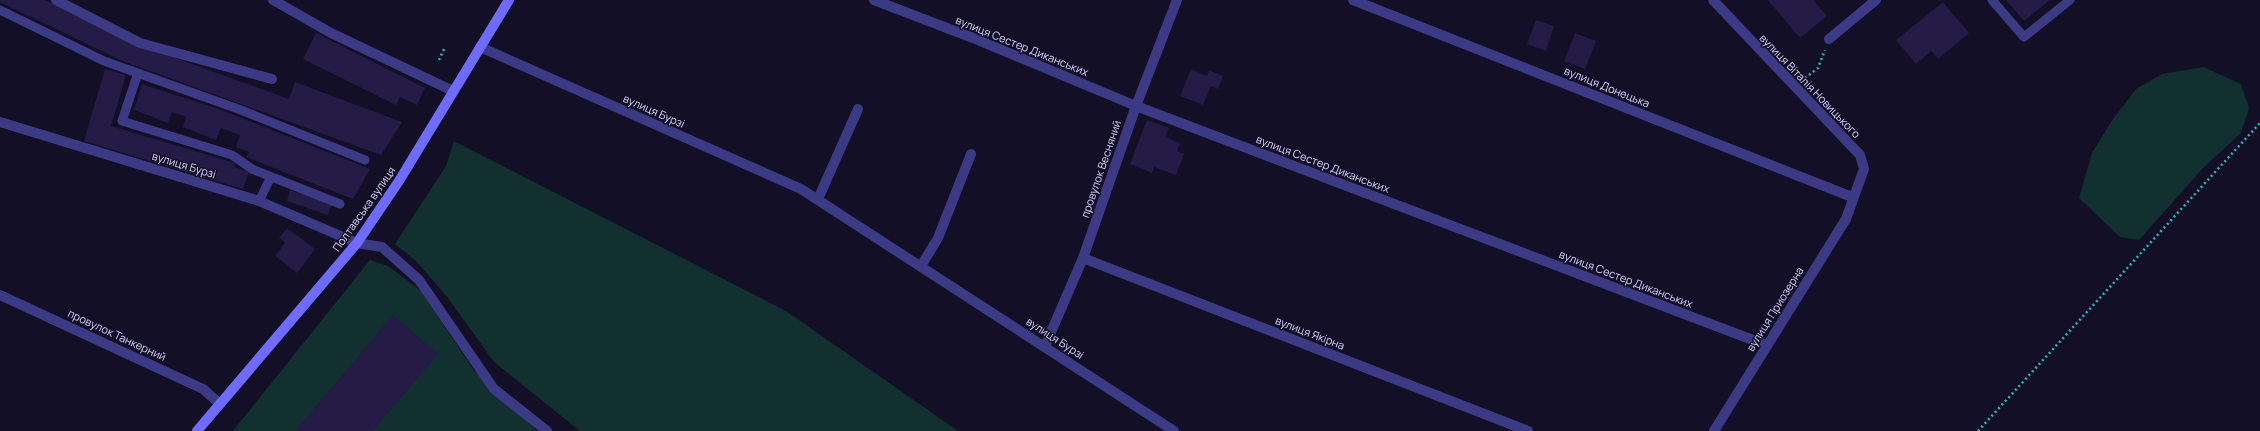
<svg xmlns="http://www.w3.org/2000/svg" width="2260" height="431" viewBox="0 0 2260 431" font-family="Manrope,sans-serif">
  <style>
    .green { fill: #12302f }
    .building { fill: #241b47 }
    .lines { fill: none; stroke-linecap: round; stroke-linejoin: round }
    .path { stroke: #2fb8b0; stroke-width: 2.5; stroke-dasharray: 2 3; stroke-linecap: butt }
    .lane { stroke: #3d3a85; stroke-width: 9 }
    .street { stroke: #3d3a85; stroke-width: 10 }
    .secondary { stroke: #6f6bff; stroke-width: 10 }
    .labels { text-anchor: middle; stroke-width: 3; stroke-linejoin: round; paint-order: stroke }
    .street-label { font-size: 11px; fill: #d9d4ff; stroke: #130f26 }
  </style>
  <rect width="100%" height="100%" fill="#130f26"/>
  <!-- green -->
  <path class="green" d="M 2203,67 L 2241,84 L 2249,108 L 2241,133 L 2203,168 L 2139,240 L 2120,237 L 2079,198 L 2092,153 L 2111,122 L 2136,89 L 2162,74 Z
    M 454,141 L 786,311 L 958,431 L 580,431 L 494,362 L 448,298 L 416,261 L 395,244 L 446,166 Z
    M 370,260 L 388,266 L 420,290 L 473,369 L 537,431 L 233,431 Z"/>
  <!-- building -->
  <path class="building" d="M 0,0 L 45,0 L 128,41 L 289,99 L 295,82 L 402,122 L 381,155 L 120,60 L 0,2 Z
    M 1768,0 L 1813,0 L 1827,16 L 1800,38 Z
    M 2006,0 L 2050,0 L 2024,21 Z
    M 1943,2 L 1969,33 L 1938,59 L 1931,51 L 1916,64 L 1896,40 Z
    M 1536,20 L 1554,26 L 1546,51 L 1527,44 Z
    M 316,33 L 425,88 L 417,105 L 400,97 L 396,105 L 303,59 Z
    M 1575,33 L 1596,41 L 1585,69 L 1564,61 Z
    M 105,69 L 126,75 L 111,126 L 235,163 L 234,167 L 249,172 L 243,189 L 84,141 Z
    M 1191,69 L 1207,76 L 1209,70 L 1223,76 L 1218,89 L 1211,86 L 1203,105 L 1180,96 Z
    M 142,84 L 221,110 L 370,169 L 353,199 L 246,157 L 249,152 L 236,147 L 240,135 L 221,128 L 216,140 L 183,127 L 186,117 L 172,112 L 168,123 L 134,110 Z
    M 1147,120 L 1169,128 L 1165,137 L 1180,143 L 1177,151 L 1184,154 L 1176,175 L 1154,167 L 1152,173 L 1130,164 Z
    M 290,190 L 332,204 L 328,215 L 287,201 Z
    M 287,228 L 315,249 L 297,273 L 275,256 L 285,243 L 279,238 Z
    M 393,315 L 438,354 L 373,431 L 295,431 Z"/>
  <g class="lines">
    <!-- path -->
    <path class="path" d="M 439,60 L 445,47
      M 1805,78 L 1818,68 L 1825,50
      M 1978,431 L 2260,123"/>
    <!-- lane -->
    <path class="lane" d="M 1992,0 L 2024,37 L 2070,0
      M 0,10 L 104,61 L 241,110 L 365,160
      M 138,73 L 122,121 L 232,155 L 252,169 L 340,204
      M 259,201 L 271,177"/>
    <!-- street -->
    <path class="street" d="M 56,0 L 140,43 L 272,79
      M 273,0 L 331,33 L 453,91
      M 874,0 L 973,38 L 1136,106 L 1766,345
      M 1353,0 L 1852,197
      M 1713,0 L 1860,155 L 1864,169 L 1846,219 L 1714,431
      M 1829,39 L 1876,0
      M 480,47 L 801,189 L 1174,431
      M 0,122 L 259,201 L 357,243 L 382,247 L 419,280 L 494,389 L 547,431
      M 818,199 L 858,109
      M 1083,258 L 1528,431
      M 921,266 L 938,238 L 971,154
      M 0,295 L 203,389 L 220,404
      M 1045,346 L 1083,258 L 1136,106 L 1177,0"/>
    <!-- secondary -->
    <path class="secondary" d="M 197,431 L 357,243 L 399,181 L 509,0"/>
  </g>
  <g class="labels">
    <!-- street labels -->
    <g class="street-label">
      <text transform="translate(1022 46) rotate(22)" y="4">вулиця Сестер Диканських</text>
      <text transform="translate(1810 86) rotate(46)" y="4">вулиця Віталія Новицького</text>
      <text transform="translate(1607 87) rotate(22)" y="4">вулиця Донецька</text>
      <text transform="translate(654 111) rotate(24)" y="4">вулиця Бурзі</text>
      <text transform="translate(1323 164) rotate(21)" y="4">вулиця Сестер Диканських</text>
      <text transform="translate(184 165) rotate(17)" y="4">вулиця Бурзі</text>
      <text transform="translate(1101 169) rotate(-71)" y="4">провулок Весняний</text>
      <text transform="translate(364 209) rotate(-55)" y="4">Полтавська вулиця</text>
      <text transform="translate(1626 279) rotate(21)" y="4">вулиця Сестер Диканських</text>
      <text transform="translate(1775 309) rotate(-58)" y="4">вулиця Приозерна</text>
      <text transform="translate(1310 333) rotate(21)" y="4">вулиця Якірна</text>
      <text transform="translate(117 335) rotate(25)" y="4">провулок Танкерний</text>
      <text transform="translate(1055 338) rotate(33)" y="4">вулиця Бурзі</text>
    </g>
  </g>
</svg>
